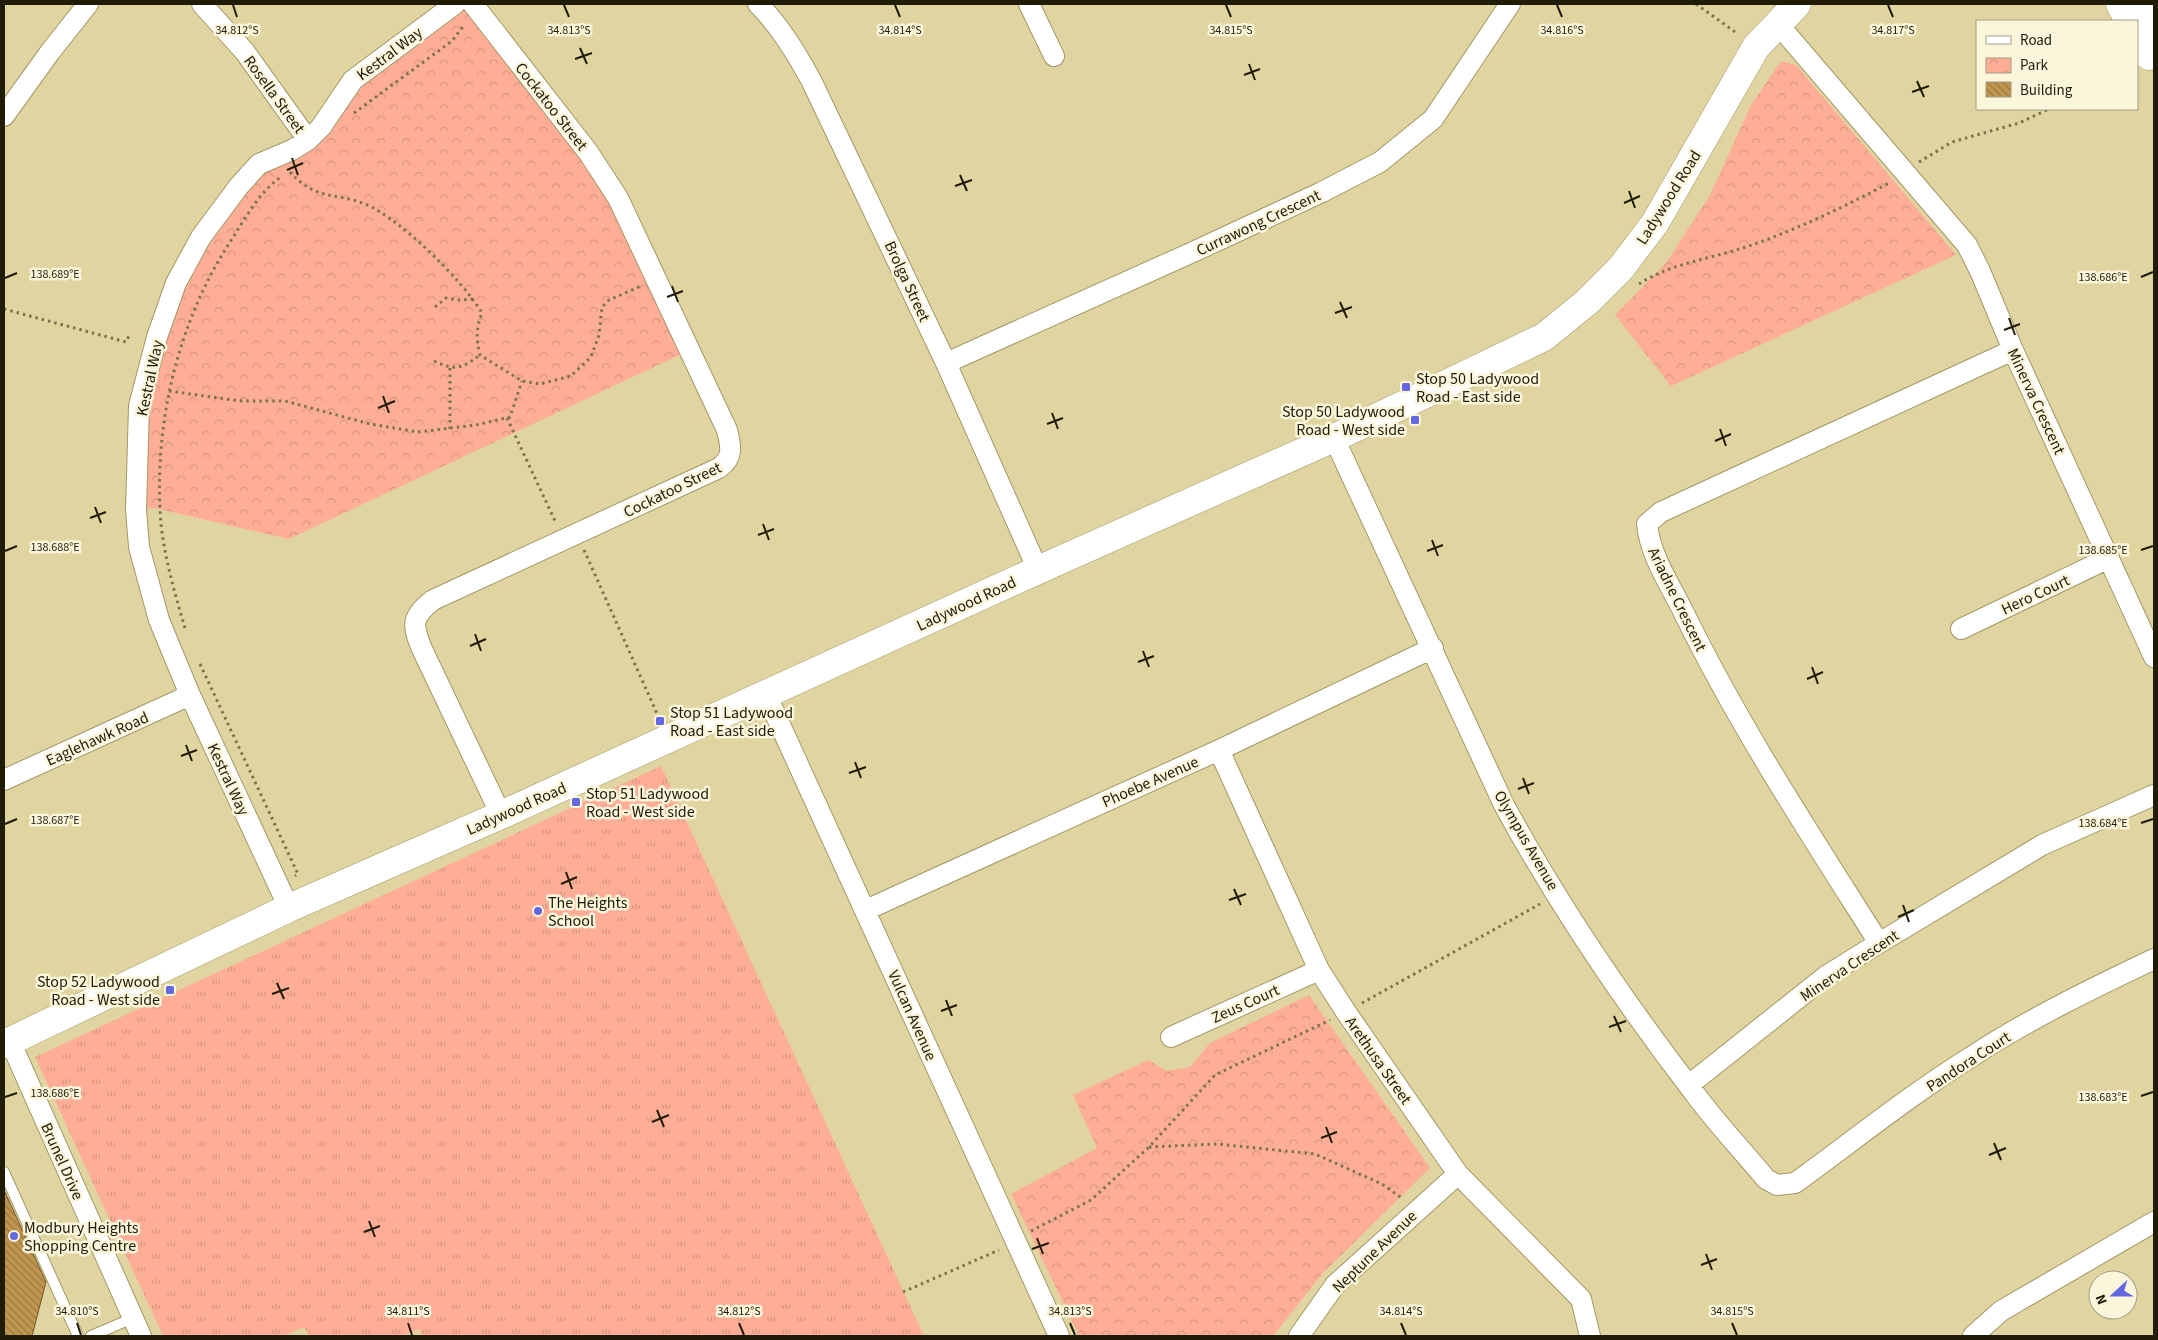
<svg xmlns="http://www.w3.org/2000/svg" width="2158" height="1340" viewBox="0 0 2158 1340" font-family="'Source Sans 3',sans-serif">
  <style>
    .grass { fill: url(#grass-tufts) }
    .park { fill: url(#park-crowns) }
    .building { fill: url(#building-back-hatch); stroke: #71562b }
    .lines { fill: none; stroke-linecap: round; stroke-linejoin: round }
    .lane-casing { stroke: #a39865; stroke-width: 12 }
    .street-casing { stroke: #a39865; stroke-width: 22 }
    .secondary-casing { stroke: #a39865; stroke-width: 29 }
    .path { stroke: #7a734f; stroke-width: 3; stroke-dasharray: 2.5 4; stroke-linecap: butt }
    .lane { stroke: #fff; stroke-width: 10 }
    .street { stroke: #fff; stroke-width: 20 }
    .secondary { stroke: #fff; stroke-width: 28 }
    .ticks { fill: none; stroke: #201c07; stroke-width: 2 }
    .poi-dot { fill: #6367e0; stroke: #fbf5db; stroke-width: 2 }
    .labels { text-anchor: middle; stroke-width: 5; stroke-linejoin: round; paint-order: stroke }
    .street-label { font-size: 16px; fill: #201c07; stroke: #fbf5db }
    .poi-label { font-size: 16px; fill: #201c07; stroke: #fbf5db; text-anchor: start }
    .ticks-label { font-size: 12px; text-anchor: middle; fill: #201c07; stroke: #fbf5db; stroke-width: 5; stroke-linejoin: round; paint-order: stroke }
  </style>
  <defs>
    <pattern id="grass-tufts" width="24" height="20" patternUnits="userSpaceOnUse" patternTransform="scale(1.25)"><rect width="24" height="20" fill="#feae96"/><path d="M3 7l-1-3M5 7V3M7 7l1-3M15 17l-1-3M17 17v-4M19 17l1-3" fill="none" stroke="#d99580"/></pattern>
    <pattern id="park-crowns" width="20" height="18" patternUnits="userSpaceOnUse" patternTransform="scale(1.25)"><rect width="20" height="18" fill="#feae96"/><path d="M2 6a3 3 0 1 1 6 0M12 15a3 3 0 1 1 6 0" fill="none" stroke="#d99580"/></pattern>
    <pattern id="building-back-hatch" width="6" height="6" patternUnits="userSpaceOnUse" patternTransform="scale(1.25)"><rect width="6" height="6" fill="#c0954f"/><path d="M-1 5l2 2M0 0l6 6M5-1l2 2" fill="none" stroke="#9c7940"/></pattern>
  </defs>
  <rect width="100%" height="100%" fill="#e0d5a0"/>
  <!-- grass -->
  <path class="grass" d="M 661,766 L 924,1336 L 422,1336 L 419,1329 L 402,1336 L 309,1336 L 304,1327 L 284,1336 L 163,1336 L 35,1057 Z"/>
  <!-- park -->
  <path class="park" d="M 455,4 L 473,4 L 588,152 L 690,350 L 289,539 L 154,508 L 136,510 L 157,337 L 239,186 Z
    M 1781,61 L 1796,65 L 1956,255 L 1671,386 L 1615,315 L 1666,263 L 1710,195 L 1751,105 Z
    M 1309,995 L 1430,1168 L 1323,1273 L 1273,1336 L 1079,1336 L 1011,1194 L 1097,1148 L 1073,1095 L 1148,1060 L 1167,1071 L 1190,1067 L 1210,1043 Z"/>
  <!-- building -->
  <path class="building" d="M 4,1190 L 46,1282 L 32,1336 L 4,1336 Z"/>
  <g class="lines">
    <defs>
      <path id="lane" d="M 4,1172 L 78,1336
        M 91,1336 L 133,1318"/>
      <path id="street" d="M 202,4 L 245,52 L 308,140
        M 473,4 L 588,152 L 618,198 L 727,430 C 731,446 734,457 719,468 L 433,600 C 411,617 412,625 422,649 L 501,815
        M 758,4 C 780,26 796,53 811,80 L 946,363 L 1038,570
        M 1029,4 L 1054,56
        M 1778,24 L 1967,245 L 1980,271 L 2013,350 L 2154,657
        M 4,116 L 50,52 L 88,4
        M 946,363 L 1193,252 L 1322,192 L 1380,162 L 1433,119 L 1510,4
        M 1334,438 L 1504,805 C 1559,906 1625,1003 1695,1094 C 1717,1124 1743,1151 1766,1179 L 1777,1185 L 1795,1183 C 1853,1141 1910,1095 1971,1057 C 2029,1019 2091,989 2154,959
        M 1961,629 L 2109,558
        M 766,694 L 1059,1336
        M 1219,750 L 1319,970 L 1346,1012 L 1458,1174 L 1581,1299 L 1590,1336
        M 4,780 L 190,695
        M 289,908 L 190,695 L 159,620 L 139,547 L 136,510 L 139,406 L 157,337 L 176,283 L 201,237 L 239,186 L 259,164 L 292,150 L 308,140 L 321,127 L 353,80 L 455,4
        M 866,910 L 1219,750 L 1433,648
        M 1879,943 C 1810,834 1739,726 1683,611 C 1669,583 1650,555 1647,524 L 1661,512 L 2013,350
        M 1171,1037 L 1319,970
        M 10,1041 L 141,1336
        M 1689,1085 L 1826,976 L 1879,943 L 2042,845 L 2154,795
        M 1299,1336 L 1335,1285 L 1458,1174
        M 1973,1336 L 2001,1311 L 2154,1222"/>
      <path id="secondary" d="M 2120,4 L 2129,21
        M 2142,4 L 2145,11 L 2149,56
        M 4,1044 L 289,908 L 501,815 L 1038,570 L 1334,438 L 1544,337 L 1587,302 L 1621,268 L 1655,223 L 1756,47 L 1797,4"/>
    </defs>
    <!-- lane casing -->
    <use href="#lane" class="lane-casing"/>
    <!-- street casing -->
    <use href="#street" class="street-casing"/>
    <!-- secondary casing -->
    <use href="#secondary" class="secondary-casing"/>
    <!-- path -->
    <path class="path" d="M 1696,4 L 1738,34
      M 354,113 L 452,41 L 465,24
      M 1919,162 L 1952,142 L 2019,123 L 2049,109
      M 290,172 C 316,201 335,192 365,204 C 401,219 462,280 482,313 C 476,328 476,339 480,355 L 522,381 L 540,384 L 571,376 L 591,357 L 599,335 L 602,307 L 609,300 L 641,286
      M 1639,284 C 1670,264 1708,259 1743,248 C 1794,231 1842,208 1889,183
      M 435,307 L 446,298 L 459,300 L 473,299
      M 4,309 L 126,342 L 130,334
      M 434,361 C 456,371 461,369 480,355
      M 169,391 L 241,401 L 285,401 L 370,424 L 418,432 L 476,425 L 510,417 L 522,381
      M 507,418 L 556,523
      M 450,429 L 450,368
      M 584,550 L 659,718
      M 185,628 C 175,594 165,560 161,524 C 153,426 177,322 232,239 C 246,217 260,191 281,177
      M 200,664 L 298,874 L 295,876
      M 1362,1003 L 1540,904
      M 1149,1147 L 1217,1144 L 1315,1154 L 1382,1184 L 1403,1199
      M 1031,1231 L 1091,1200 L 1149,1147 L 1215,1075 L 1330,1020
      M 903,1292 L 999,1250"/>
    <!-- lane -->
    <use href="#lane" class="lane"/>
    <!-- street -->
    <use href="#street" class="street"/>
    <!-- secondary -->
    <use href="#secondary" class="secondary"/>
  </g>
  <!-- ticks -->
  <path class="ticks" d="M 233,5 L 237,17M 564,5 L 569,17M 895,5 L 900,17M 1226,5 L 1231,17M 1557,5 L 1562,17M 1888,5 L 1893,17M 580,48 L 587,64M 575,59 L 592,53M 1249,64 L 1255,80M 1244,75 L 1260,69M 1917,81 L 1924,97M 1912,92 L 1929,86M 292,158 L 298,175M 287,170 L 303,163M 960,175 L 967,191M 955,186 L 972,180M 1629,191 L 1635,208M 1624,203 L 1640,196M 2141,277 L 2153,272M 5,278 L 17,273M 672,286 L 678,302M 667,297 L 683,291M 1340,302 L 1347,318M 1335,313 L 1352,307M 2009,318 L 2015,335M 2004,330 L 2020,324M 383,396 L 389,413M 378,408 L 395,401M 1052,413 L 1058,429M 1047,424 L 1063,418M 1720,429 L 1726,446M 1715,441 L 1731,434M 95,507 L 101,523M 90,518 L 106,512M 763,524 L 769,540M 758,535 L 774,529M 1432,540 L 1438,556M 2141,550 L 2153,546M 5,551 L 17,546M 1427,551 L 1443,545M 475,634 L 481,651M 470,646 L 486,639M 1143,651 L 1149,667M 1138,662 L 1154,656M 1812,667 L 1818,684M 1807,679 L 1823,672M 186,745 L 192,761M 181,756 L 197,750M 855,762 L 861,778M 849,773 L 866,767M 1523,778 L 1529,794M 1518,789 L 1534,783M 2141,823 L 2153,819M 5,824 L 17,819M 566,872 L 572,889M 561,884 L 577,877M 1234,889 L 1241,905M 1229,900 L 1246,894M 1903,905 L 1909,922M 1898,917 L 1914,910M 277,983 L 284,999M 272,994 L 289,988M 946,1000 L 952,1016M 941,1011 L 957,1005M 1614,1016 L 1621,1032M 1609,1027 L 1626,1021M 2141,1096 L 2153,1092M 5,1097 L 17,1093M 657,1110 L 664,1127M 652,1122 L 669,1115M 1326,1127 L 1332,1143M 1321,1138 L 1337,1132M 1994,1143 L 2001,1160M 1989,1155 L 2006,1148M 369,1221 L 375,1237M 364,1232 L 380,1226M 1037,1238 L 1043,1254M 1032,1249 L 1049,1243M 1706,1254 L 1712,1270M 1701,1265 L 1717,1259M 77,1323 L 81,1335M 408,1323 L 412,1335M 739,1323 L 744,1335M 1070,1323 L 1075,1335M 1401,1323 L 1406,1335M 1732,1323 L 1737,1335"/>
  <!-- markers -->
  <g class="poi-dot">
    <rect x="1401" y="382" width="10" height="10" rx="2.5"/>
    <rect x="1410" y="415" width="10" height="10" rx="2.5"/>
    <rect x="655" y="716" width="10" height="10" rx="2.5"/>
    <rect x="571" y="797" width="10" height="10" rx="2.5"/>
    <circle cx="538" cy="911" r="5"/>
    <rect x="165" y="985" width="10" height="10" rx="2.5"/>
    <circle cx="14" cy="1236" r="5"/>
  </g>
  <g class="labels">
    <!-- street labels -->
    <g class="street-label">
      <text transform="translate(389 53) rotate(-37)" y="6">Kestral Way</text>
      <text transform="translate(275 94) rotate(54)" y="6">Rosella Street</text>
      <text transform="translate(552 106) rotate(52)" y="6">Cockatoo Street</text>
      <text transform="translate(1668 197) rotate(-58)" y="6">Ladywood Road</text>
      <text transform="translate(1258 222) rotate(-25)" y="6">Currawong Crescent</text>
      <text transform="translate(908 281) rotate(65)" y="6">Brolga Street</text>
      <text transform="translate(149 378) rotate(-78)" y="6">Kestral Way</text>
      <text transform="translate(2037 401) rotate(65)" y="6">Minerva Crescent</text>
      <text transform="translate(672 489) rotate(-26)" y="6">Cockatoo Street</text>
      <text transform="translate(2035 594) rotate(-25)" y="6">Hero Court</text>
      <text transform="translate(1678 599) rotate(64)" y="6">Ariadne Crescent</text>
      <text transform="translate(966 603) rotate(-25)" y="6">Ladywood Road</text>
      <text transform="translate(97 738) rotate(-24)" y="6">Eaglehawk Road</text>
      <text transform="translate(229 779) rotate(65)" y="6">Kestral Way</text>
      <text transform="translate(1150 781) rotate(-24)" y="6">Phoebe Avenue</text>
      <text transform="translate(516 808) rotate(-24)" y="6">Ladywood Road</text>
      <text transform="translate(1527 840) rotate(60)" y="6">Olympus Avenue</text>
      <text transform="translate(1849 965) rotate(-34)" y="6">Minerva Crescent</text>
      <text transform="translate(1245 1003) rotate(-24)" y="6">Zeus Court</text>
      <text transform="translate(913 1015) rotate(66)" y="6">Vulcan Avenue</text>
      <text transform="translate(1379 1060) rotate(55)" y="6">Arethusa Street</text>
      <text transform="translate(1968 1061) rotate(-33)" y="6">Pandora Court</text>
      <text transform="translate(63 1161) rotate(66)" y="6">Brunel Drive</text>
      <text transform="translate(1374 1251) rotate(-44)" y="6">Neptune Avenue</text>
    </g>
    <!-- poi labels -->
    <g class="poi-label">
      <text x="1416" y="384">Stop 50 Ladywood<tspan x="1416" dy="18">Road - East side</tspan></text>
      <text x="1405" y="417" text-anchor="end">Stop 50 Ladywood<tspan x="1405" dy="18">Road - West side</tspan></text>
      <text x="670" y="718">Stop 51 Ladywood<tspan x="670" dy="18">Road - East side</tspan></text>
      <text x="586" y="799">Stop 51 Ladywood<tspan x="586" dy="18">Road - West side</tspan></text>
      <text x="548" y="908">The Heights<tspan x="548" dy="18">School</tspan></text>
      <text x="160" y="987" text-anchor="end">Stop 52 Ladywood<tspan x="160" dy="18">Road - West side</tspan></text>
      <text x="24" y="1233">Modbury Heights<tspan x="24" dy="18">Shopping Centre</tspan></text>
    </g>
  </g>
  <g class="ticks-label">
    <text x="237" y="34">34.812°S</text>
    <text x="569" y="34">34.813°S</text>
    <text x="900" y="34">34.814°S</text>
    <text x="1231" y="34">34.815°S</text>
    <text x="1562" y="34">34.816°S</text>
    <text x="1893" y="34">34.817°S</text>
    <text x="55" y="278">138.689°E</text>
    <text x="2103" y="281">138.686°E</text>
    <text x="55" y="551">138.688°E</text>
    <text x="2103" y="554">138.685°E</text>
    <text x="55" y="824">138.687°E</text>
    <text x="2103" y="827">138.684°E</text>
    <text x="55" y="1097">138.686°E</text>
    <text x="2103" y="1101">138.683°E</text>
    <text x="77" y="1315">34.810°S</text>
    <text x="408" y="1315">34.811°S</text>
    <text x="739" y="1315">34.812°S</text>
    <text x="1070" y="1315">34.813°S</text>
    <text x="1401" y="1315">34.814°S</text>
    <text x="1732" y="1315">34.815°S</text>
  </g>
  <!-- border -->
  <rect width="2158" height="1340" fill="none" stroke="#201c07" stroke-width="10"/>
  <!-- legend -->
  <rect x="1976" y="20" width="162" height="90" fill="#fbf5db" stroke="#a39e86"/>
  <rect x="1986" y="36" width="25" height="8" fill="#ffffff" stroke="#a39e86"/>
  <text x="2020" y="45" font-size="15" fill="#201c07">Road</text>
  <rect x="1986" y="58" width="25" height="15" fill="url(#park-crowns)" stroke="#a39e86"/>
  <text x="2020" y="70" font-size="15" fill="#201c07">Park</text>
  <rect x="1986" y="82" width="25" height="15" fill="url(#building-back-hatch)" stroke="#a39e86"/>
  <text x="2020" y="95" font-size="15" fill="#201c07">Building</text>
  <!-- north arrow -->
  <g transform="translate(2113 1295) rotate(249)"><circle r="24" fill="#fbf5db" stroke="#a39e86"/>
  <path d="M0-4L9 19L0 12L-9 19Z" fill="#6367e0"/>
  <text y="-8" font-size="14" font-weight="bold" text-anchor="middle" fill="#201c07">N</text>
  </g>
</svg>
